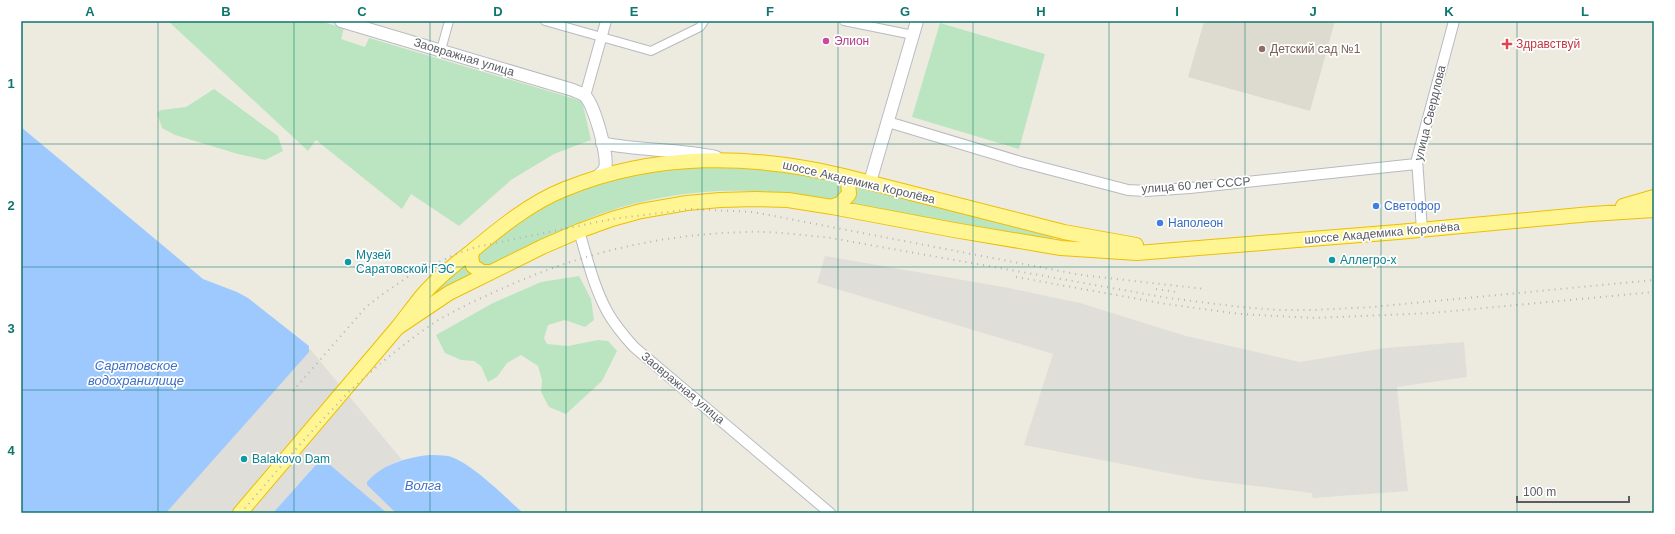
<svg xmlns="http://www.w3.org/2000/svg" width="1675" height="534" viewBox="0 0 1675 534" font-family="Helvetica,sans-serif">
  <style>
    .industrial { fill: #e0ded8 }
    .education { fill: #dddbcf }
    .green { fill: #bbe5c0 }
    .water { fill: #9dc9ff }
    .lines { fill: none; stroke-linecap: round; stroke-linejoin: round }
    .minor-casing { stroke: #b8bac0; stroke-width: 10 }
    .tertiary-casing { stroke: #b8bac0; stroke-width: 12 }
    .secondary-casing { stroke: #b9bbc3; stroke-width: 14 }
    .trunk-casing { stroke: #ecbf00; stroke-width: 16 }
    .minor { stroke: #fff; stroke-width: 8 }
    .tertiary { stroke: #fff; stroke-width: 10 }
    .secondary { stroke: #fff; stroke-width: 12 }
    .trunk { stroke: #fff593; stroke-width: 14 }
    .rail { stroke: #b4b5b5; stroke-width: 2; stroke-dasharray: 1 5; stroke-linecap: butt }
    .grid { fill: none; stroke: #0f766e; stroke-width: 1; stroke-opacity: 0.55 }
    .hotel-dot { fill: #d1479c; stroke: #fff; stroke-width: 1.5 }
    .health-dot { fill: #e0444e; stroke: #fff; stroke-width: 1.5 }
    .education-dot { fill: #8d6e63; stroke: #fff; stroke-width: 1.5 }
    .shop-dot { fill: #3f7fe0; stroke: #fff; stroke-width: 1.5 }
    .culture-dot { fill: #0f9aa8; stroke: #fff; stroke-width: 1.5 }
    .labels { text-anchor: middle; stroke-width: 3.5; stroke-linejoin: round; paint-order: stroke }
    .hotel-label { font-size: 12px; fill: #b23c85; stroke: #fff; text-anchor: start }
    .health-label { font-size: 12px; fill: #be3a42; stroke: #fff; text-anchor: start }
    .education-label { font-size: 12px; fill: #785e54; stroke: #fff; text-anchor: start }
    .street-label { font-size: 12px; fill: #595c62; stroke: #fff }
    .shop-label { font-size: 12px; fill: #366cbe; stroke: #fff; text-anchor: start }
    .culture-label { font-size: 12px; fill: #0d838f; stroke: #fff; text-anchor: start }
    .water-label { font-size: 13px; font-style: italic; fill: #3e6fc5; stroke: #fff }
    .neatline { fill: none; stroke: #0f766e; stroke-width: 1.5 }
    .grid-label { font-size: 13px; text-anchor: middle; font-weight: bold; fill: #0f766e }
  </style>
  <rect width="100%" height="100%" fill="#edebe0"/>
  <!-- industrial -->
  <path class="industrial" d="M 825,256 L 1009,288 L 1080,303 L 1186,336 L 1300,362 L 1385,348 L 1464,342 L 1467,377 L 1397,387 L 1408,491 L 1313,498 L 1312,493 L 1199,479 L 1024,445 L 1053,354 L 817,283 Z
    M 310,349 L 402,460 L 389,465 L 367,485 L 396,513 L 387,513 L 321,459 L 273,513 L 166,513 Z"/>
  <!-- education -->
  <path class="education" d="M 1203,21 L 1335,21 L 1310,111 L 1188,77 L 1204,22 Z"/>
  <!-- green -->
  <path class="green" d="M 168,21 L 319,21 L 344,28 L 341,39 L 365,47 L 369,38 L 582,101 L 591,140 L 554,154 L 511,180 L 459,226 L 411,194 L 402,209 L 316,140 L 308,151 Z
    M 940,23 L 1045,54 L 1019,149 L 912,117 Z
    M 214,89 L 278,136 L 283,151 L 265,160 L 238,154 L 175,135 L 162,128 L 157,113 L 161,110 L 186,107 Z
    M 747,165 L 839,181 L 844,184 L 844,193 L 835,200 C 806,196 778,192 750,191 C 701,189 649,197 603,213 C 564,227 527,248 491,268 L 476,261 L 480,248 L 542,206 L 578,189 L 653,168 Z
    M 857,183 L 1054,235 L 1051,243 L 843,206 L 854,193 Z
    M 463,261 L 474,276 L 412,315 Z
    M 579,276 L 591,299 L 594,320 L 585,327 L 565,320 L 548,325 L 544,338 L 547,344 L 568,346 L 598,340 L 608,341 L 617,351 L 602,381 L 566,414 L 549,407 L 541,392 L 542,380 L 538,366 L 521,355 L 507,363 L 497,377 L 488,382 L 481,366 L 474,361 L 461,360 L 445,353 L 436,335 L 493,303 L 541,282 Z"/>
  <!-- water -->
  <path class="water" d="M 21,127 L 203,279 L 237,292 L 248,298 L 309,346 L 309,352 L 166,513 L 21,513 Z
    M 429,455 C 435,455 442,455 448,456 C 471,462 505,497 523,513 L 396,513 L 367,485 L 367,482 C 383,464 405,458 429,455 Z
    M 321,459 L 323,459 L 387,513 L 273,513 Z"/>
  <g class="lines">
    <defs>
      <path id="minor" d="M 545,21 L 651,51 L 700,27 L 704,21
        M 844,21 L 913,35
        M 441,50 L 449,21"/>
      <path id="tertiary" d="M 585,96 L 606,21
        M 888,122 L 1021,162 L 1128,190 L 1146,191 L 1190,188 L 1416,164
        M 1422,230 L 1417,159 L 1454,21
        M 579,231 C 587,258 594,288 608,313 C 615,325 624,336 634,347 L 830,513"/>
      <path id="secondary" d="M 341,21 L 573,90 C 577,92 582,93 585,96 C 594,104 609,157 605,168 C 603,173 598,176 594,179
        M 602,143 C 640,151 679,149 716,157
        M 870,182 L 917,21"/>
      <path id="trunk" d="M 1623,206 L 1654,197
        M 832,207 L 841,203 L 849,194 L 848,182 L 844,176
        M 473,250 L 471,257 L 473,266 L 482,272 L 489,272
        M 397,328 L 449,293 L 542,247 L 579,231 L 612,219 L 641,211 L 687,203 L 720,200 L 756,199 L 788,200 L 832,207 L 954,230 L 1061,248 L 1137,253 L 1398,232 L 1591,214 L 1654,210
        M 240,513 L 397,328 C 405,318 413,307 421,297 C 436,279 454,265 472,251 C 501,227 530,203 565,189 C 656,152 750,154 844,176 L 1064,232 L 1136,245"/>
    </defs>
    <!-- minor casing -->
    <use href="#minor" class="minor-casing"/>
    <!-- tertiary casing -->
    <use href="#tertiary" class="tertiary-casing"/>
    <!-- secondary casing -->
    <use href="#secondary" class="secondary-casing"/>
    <!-- trunk casing -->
    <use href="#trunk" class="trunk-casing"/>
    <!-- minor -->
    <use href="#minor" class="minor"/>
    <!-- tertiary -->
    <use href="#tertiary" class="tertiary"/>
    <!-- secondary -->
    <use href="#secondary" class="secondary"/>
    <!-- trunk -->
    <use href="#trunk" class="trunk"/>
    <!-- rail -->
    <path class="rail" d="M 1016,277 L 1166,304 L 1240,314 L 1314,318 L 1432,313 L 1654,292
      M 1156,289 L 1176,292
      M 293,391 L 366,307 L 380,296 L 409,276 L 456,254 L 476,247 L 612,219 L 691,209 L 753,212 L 1081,275 L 1205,289
      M 241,513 C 269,480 297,447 326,416 C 336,406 345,395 355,386 C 379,364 405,343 432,324 C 453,311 476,300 499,290 C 577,254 660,234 746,232 C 773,231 799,235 825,237 L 1168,298 L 1241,307 L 1278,310 L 1314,310 L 1372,307 L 1654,280"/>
  </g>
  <!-- grid -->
  <path class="grid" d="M 158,21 L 158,513M 294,21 L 294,513M 430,21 L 430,513M 566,21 L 566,513M 702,21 L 702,513M 838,21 L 838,513M 973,21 L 973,513M 1109,21 L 1109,513M 1245,21 L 1245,513M 1381,21 L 1381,513M 1517,21 L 1517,513M 21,144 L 1654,144M 21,267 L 1654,267M 21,390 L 1654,390"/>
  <!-- markers -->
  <circle class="hotel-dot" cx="826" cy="41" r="4"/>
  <path class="health-dot" d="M1505 38h4v4h4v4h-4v4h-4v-4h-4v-4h4z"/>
  <circle class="education-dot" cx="1262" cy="49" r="4"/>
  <g class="shop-dot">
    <circle cx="1376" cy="206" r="4"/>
    <circle cx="1160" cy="223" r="4"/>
  </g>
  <g class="culture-dot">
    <circle cx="1332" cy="260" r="4"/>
    <circle cx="348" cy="262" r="4"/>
    <circle cx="244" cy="459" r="4"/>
  </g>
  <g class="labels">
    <!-- hotel labels -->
    <g class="hotel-label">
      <text x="834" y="45">Элион</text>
    </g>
    <!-- health labels -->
    <g class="health-label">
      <text x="1516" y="48">Здравствуй</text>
    </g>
    <!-- education labels -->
    <g class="education-label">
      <text x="1270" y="53">Детский сад №1</text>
    </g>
    <!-- street labels -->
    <g class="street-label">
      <text transform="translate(464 57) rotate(17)" y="4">Заовражная улица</text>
      <text transform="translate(1430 113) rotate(-76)" y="4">улица Свердлова</text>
      <text transform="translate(859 182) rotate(13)" y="4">шоссе Академика Королёва</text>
      <text transform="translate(1196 185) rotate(-4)" y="4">улица 60 лет СССР</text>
      <text transform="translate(1382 233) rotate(-5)" y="4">шоссе Академика Королёва</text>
      <text transform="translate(683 388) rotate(40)" y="4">Заовражная улица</text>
    </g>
    <!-- shop labels -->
    <g class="shop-label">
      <text x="1384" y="210">Светофор</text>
      <text x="1168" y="227">Наполеон</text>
    </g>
    <!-- culture labels -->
    <g class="culture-label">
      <text x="356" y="259">Музей<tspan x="356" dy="14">Саратовской ГЭС</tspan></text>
      <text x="1340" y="264">Аллегро-х</text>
      <text x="252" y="463">Balakovo Dam</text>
    </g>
    <!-- water labels -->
    <g class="water-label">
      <text x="136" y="370">Саратовское<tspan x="136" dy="15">водохранилище</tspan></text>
      <text x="423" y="490">Волга</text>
    </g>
  </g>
  <!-- border -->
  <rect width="1675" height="534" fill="none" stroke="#ffffff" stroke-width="44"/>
  <!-- scale -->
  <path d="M1517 496v6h112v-6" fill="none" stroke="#595c62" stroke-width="2"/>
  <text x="1523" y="496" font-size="12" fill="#595c62" stroke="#ffffff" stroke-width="3" paint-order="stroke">100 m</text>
  <rect x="22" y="22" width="1631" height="490" class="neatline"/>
  <g class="grid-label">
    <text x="90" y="16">A</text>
    <text x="226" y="16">B</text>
    <text x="362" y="16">C</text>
    <text x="498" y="16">D</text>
    <text x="634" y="16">E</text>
    <text x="770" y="16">F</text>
    <text x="905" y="16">G</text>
    <text x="1041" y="16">H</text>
    <text x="1177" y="16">I</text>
    <text x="1313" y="16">J</text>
    <text x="1449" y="16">K</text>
    <text x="1585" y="16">L</text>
    <text x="11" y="88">1</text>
    <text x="11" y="210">2</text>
    <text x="11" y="333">3</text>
    <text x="11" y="455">4</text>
  </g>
</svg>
